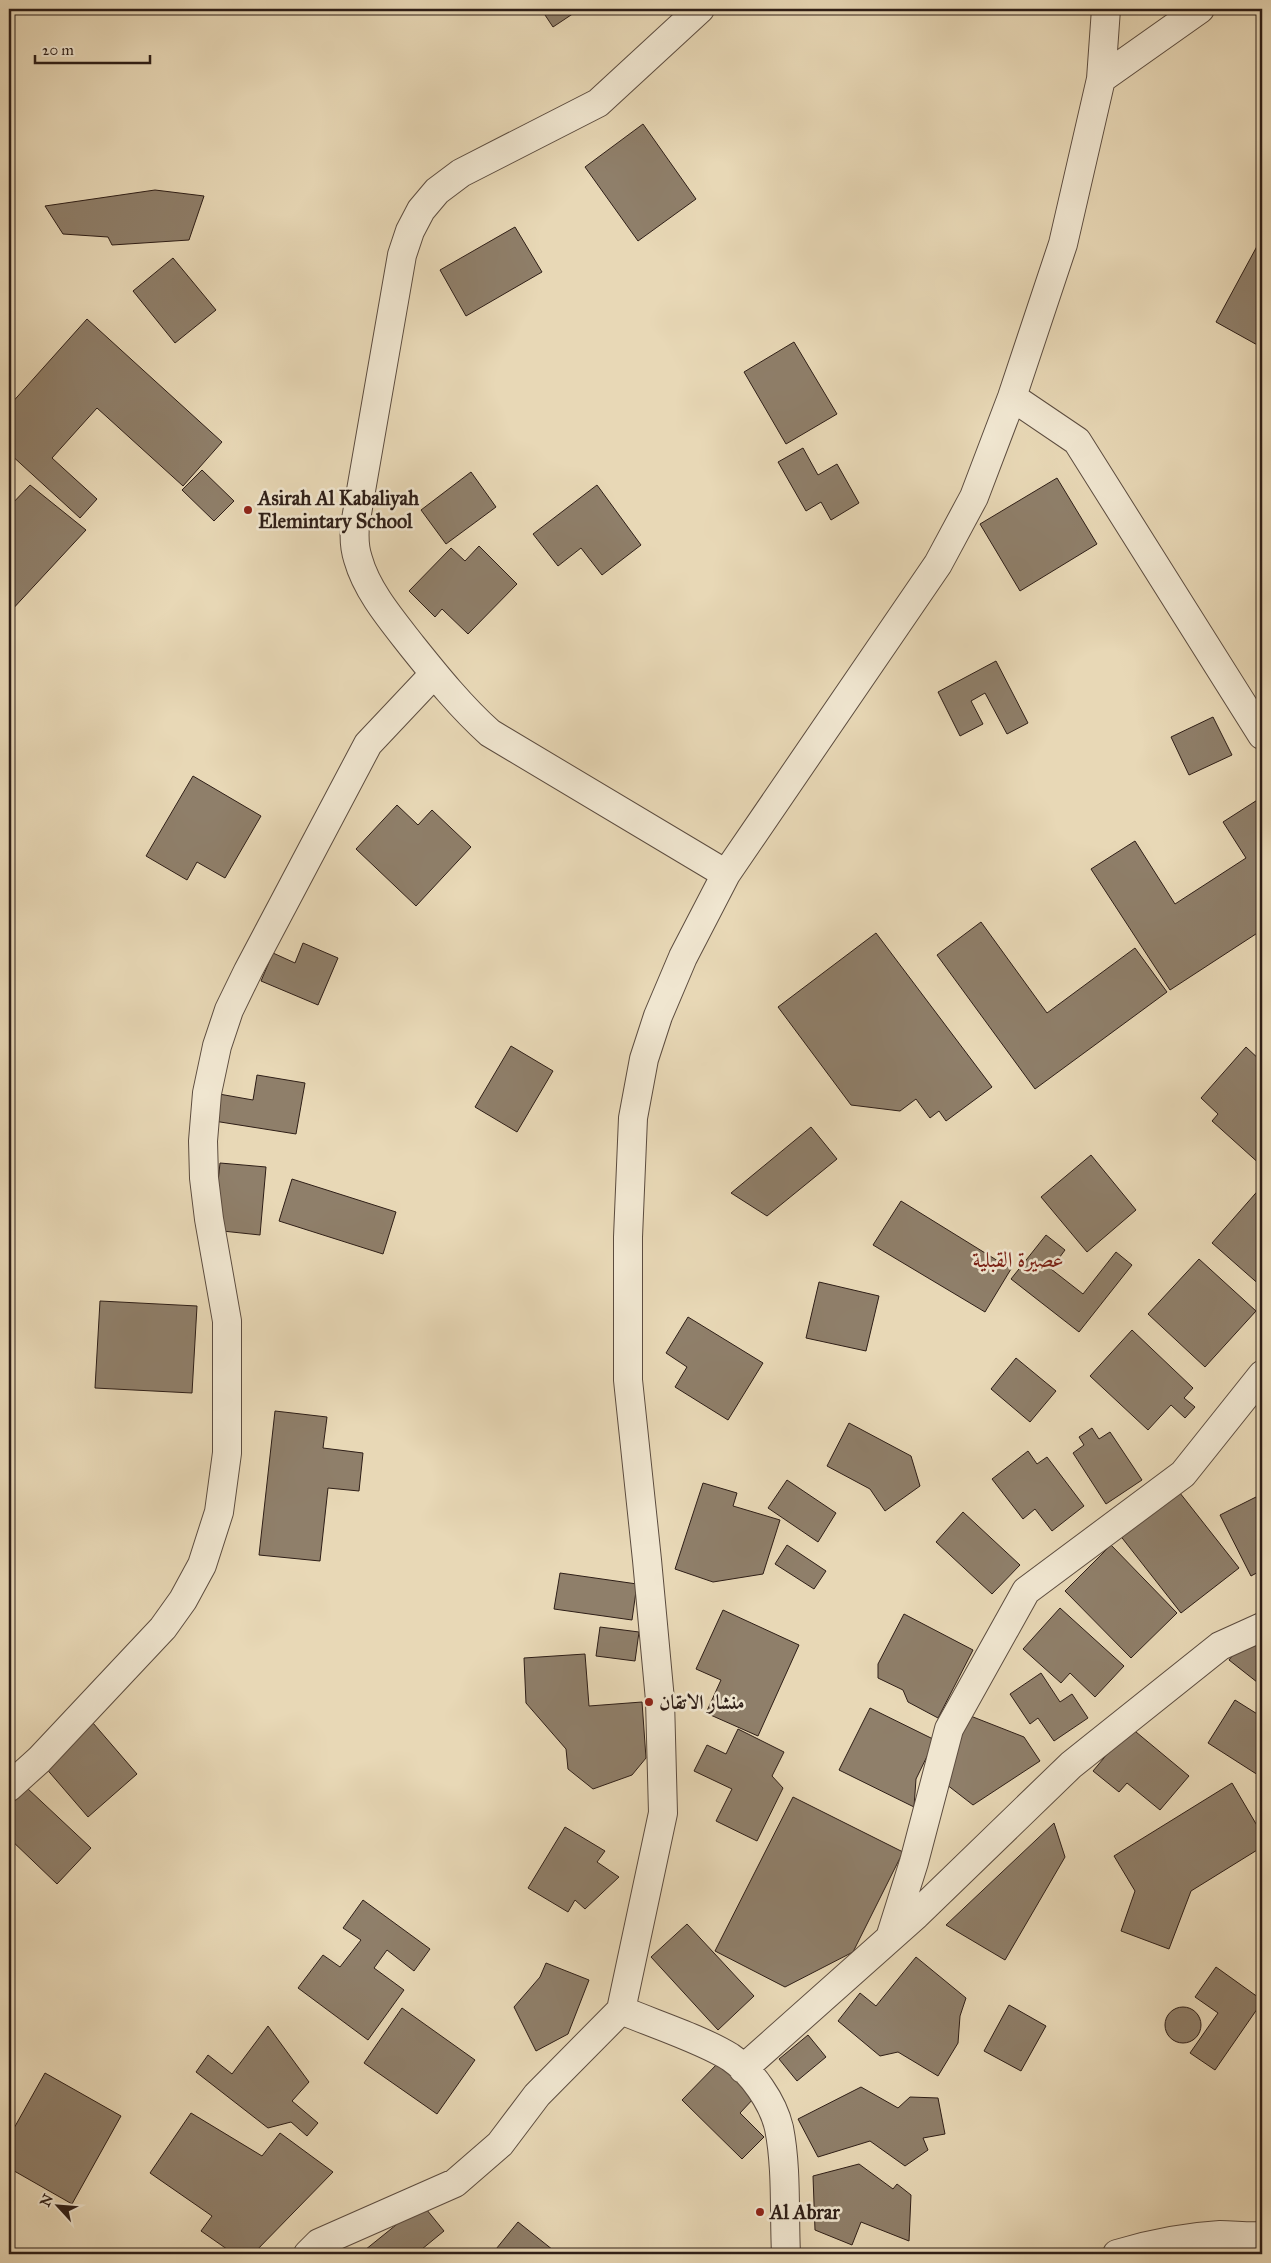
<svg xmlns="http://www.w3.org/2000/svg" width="1271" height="2263" viewBox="0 0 1271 2263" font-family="'IM FELL Great Primer',Amiri,serif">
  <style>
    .building { fill: #8f7f6a; stroke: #2e1e17 }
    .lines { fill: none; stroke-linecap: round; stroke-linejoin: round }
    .minor-casing { stroke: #5c4c3f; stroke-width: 30 }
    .minor { stroke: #f0e6d0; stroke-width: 28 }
    .poi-dot { fill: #8f2418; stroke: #f0e6d0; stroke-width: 2 }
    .labels { text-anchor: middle; stroke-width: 5; stroke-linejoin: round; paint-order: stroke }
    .poi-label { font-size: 20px; font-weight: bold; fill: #2e1e17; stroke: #f0e6d0; text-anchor: start }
    .quarter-label { font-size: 22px; fill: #7a1f14; stroke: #f0e6d0 }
  </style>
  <rect width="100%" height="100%" fill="#e8d8b6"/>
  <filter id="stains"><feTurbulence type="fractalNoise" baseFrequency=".004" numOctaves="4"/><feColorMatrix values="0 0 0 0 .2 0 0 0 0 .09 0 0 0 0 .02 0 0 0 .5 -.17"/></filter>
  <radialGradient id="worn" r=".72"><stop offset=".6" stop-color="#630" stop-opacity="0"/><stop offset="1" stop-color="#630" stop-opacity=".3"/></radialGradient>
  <!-- building -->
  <path class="building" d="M 541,9 L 580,9 L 553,27 Z
    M 643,124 L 696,199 L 638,241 L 585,167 Z
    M 155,190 L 204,196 L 189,240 L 112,245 L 108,237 L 63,234 L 45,206 Z
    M 515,227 L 542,272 L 466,316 L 440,270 Z
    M 1262,237 L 1262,345 L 1261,347 L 1216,322 Z
    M 173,258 L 216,310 L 175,343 L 133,291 Z
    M 87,319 L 222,442 L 183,486 L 97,408 L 52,458 L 97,499 L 80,518 L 9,453 L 9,406 Z
    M 794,342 L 837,414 L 786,444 L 744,372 Z
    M 803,448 L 818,475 L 837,464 L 859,503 L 831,520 L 821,502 L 806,511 L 778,462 Z
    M 202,470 L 234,501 L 214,521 L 182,490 Z
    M 471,472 L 496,507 L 446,544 L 421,510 Z
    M 1057,478 L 1097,544 L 1020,591 L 980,524 Z
    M 30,485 L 86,530 L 9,613 L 9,507 Z
    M 597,485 L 641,545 L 602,575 L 581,548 L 558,566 L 533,534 Z
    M 479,546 L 517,584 L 468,634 L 442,609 L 435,617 L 409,591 L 451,548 L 465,561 Z
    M 996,661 L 1028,723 L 1007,734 L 985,693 L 971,701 L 983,724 L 960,736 L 938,692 Z
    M 1213,717 L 1232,755 L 1189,775 L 1171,737 Z
    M 193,776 L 261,816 L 225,878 L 197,862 L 187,880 L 146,856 Z
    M 1262,797 L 1262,930 L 1170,990 L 1091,869 L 1135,841 L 1175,904 L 1246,858 L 1223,822 Z
    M 397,805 L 418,825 L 432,810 L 471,847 L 416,906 L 356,849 Z
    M 981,922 L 1047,1013 L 1135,948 L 1167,992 L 1035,1089 L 937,955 Z
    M 876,933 L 992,1087 L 946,1121 L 939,1111 L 930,1118 L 916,1099 L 900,1111 L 851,1105 L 778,1007 Z
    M 303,943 L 338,958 L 318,1005 L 261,981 L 273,953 L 295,963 Z
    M 511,1046 L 553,1071 L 517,1132 L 475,1107 Z
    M 1246,1047 L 1262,1062 L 1262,1166 L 1212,1121 L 1218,1114 L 1201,1098 Z
    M 257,1075 L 305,1083 L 296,1134 L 214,1121 L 219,1094 L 253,1100 Z
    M 811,1127 L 837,1159 L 767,1216 L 731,1193 Z
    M 1091,1155 L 1136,1210 L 1087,1252 L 1041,1197 Z
    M 220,1163 L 266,1167 L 260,1235 L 213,1230 Z
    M 292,1179 L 396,1212 L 383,1254 L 279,1221 Z
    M 1262,1186 L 1262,1251 L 1259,1255 L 1262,1257 L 1262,1287 L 1212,1243 Z
    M 901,1201 L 1011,1269 L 985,1312 L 873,1245 Z
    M 1046,1235 L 1065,1250 L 1051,1269 L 1083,1294 L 1116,1252 L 1132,1265 L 1079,1332 L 1011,1279 Z
    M 1199,1259 L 1256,1311 L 1205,1367 L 1148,1314 Z
    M 819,1282 L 879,1296 L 866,1351 L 806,1338 Z
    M 100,1301 L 197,1306 L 192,1393 L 95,1388 Z
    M 688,1317 L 763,1363 L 728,1420 L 675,1387 L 687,1367 L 666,1353 Z
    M 1132,1330 L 1193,1388 L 1184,1398 L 1195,1407 L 1185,1418 L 1171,1405 L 1148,1430 L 1090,1376 Z
    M 1016,1358 L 1056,1391 L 1030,1422 L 991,1389 Z
    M 275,1411 L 327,1417 L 323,1448 L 363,1453 L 359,1491 L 328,1488 L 320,1561 L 259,1555 Z
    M 849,1423 L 911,1456 L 920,1486 L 885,1511 L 870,1489 L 827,1466 Z
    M 1092,1428 L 1099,1439 L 1110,1432 L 1142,1480 L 1106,1504 L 1073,1453 L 1084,1445 L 1079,1437 Z
    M 1028,1451 L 1037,1464 L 1047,1457 L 1084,1506 L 1052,1531 L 1035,1509 L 1023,1519 L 992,1479 Z
    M 787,1480 L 836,1513 L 818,1542 L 768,1508 Z
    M 703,1483 L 737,1493 L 733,1506 L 780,1520 L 763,1574 L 713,1582 L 675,1569 Z
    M 1176,1488 L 1239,1568 L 1181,1613 L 1119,1534 Z
    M 1262,1494 L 1262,1570 L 1251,1576 L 1220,1515 Z
    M 963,1512 L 1020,1565 L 992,1594 L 936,1542 Z
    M 787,1545 L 826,1571 L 814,1589 L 775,1564 Z
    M 1111,1545 L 1177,1613 L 1131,1658 L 1065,1591 Z
    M 560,1573 L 637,1584 L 632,1620 L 554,1609 Z
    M 1060,1608 L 1124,1666 L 1095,1697 L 1070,1673 L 1061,1683 L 1023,1649 Z
    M 723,1610 L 799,1645 L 758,1736 L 706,1713 L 721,1680 L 696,1669 Z
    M 904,1614 L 973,1650 L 938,1718 L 908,1702 L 903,1690 L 878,1678 L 878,1664 Z
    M 600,1627 L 639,1632 L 635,1661 L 596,1656 Z
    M 1249,1635 L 1262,1646 L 1262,1686 L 1229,1660 Z
    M 585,1654 L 589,1706 L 642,1702 L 646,1758 L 632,1775 L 593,1789 L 568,1769 L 566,1749 L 526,1703 L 524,1658 Z
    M 1041,1673 L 1060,1702 L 1072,1694 L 1088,1718 L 1054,1741 L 1038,1718 L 1030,1724 L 1010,1694 Z
    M 1235,1700 L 1262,1717 L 1262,1768 L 1258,1775 L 1208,1743 Z
    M 870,1708 L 935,1740 L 916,1779 L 914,1807 L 839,1770 Z
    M 968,1715 L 1024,1737 L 1040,1761 L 973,1805 L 942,1781 Z
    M 93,1723 L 137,1774 L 88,1817 L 44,1766 Z
    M 1130,1727 L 1189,1776 L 1160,1810 L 1127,1783 L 1119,1792 L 1093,1771 Z
    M 738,1729 L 784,1752 L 772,1776 L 783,1788 L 757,1841 L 716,1821 L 732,1789 L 694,1771 L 707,1745 L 726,1754 Z
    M 1232,1783 L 1262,1834 L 1262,1847 L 1191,1891 L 1169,1949 L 1121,1931 L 1135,1891 L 1114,1856 Z
    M 27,1788 L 91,1848 L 57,1884 L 9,1838 L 9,1807 Z
    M 793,1797 L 903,1852 L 853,1952 L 785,1987 L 715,1951 Z
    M 1054,1823 L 1065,1857 L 1005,1960 L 946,1925 Z
    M 565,1827 L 605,1851 L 597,1862 L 619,1877 L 585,1909 L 575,1900 L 568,1912 L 528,1888 Z
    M 363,1900 L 430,1949 L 414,1971 L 387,1950 L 374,1968 L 404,1990 L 368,2040 L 298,1988 L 323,1955 L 340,1967 L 361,1940 L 343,1928 Z
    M 687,1924 L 754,1996 L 718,2030 L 651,1957 Z
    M 916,1957 L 966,1998 L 960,2016 L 958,2043 L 938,2076 L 898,2052 L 880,2056 L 838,2021 L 860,1993 L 876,2006 Z
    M 546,1963 L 589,1980 L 568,2034 L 536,2051 L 514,2007 L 540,1977 Z
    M 1216,1967 L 1262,2000 L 1262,2002 L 1215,2070 L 1190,2053 L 1218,2013 L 1195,1997 Z
    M 1009,2005 L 1046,2026 L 1021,2071 L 984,2051 Z
    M1165 2025a18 18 0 1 1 36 0a18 18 0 1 1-36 0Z
    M 402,2008 L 475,2060 L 437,2114 L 364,2063 Z
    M 268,2026 L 309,2082 L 292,2101 L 318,2123 L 307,2136 L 291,2122 L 268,2128 L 196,2072 L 208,2055 L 232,2074 Z
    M 808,2035 L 826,2057 L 797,2081 L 779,2059 Z
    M 720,2061 L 755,2097 L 740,2113 L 764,2137 L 742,2159 L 682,2100 Z
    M 45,2073 L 121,2116 L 72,2204 L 9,2168 L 9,2137 Z
    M 861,2087 L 898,2108 L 910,2097 L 938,2098 L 945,2134 L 923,2138 L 928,2150 L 905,2166 L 870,2141 L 818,2157 L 798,2119 Z
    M 191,2113 L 262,2156 L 280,2133 L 333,2172 L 253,2254 L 234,2254 L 201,2231 L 212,2216 L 150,2173 Z
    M 859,2164 L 893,2189 L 897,2184 L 911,2195 L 909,2241 L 861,2222 L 852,2245 L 815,2230 L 813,2176 Z
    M 422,2204 L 444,2231 L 416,2254 L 360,2254 Z
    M 518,2222 L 558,2254 L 492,2254 Z"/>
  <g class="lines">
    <defs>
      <path id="minor" d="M 700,9 L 598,103 L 461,173 L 437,191 L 421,210 L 410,231 L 402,255 L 355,525 C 354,537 354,547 358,559 C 367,591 391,619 412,646 C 436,676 461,707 490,733 L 726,874
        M 1101,79 L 1200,9
        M 1012,397 L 1077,441 L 1262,735
        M 9,1787 L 39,1760 L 163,1628 L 183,1600 L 202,1565 L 219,1512 L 227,1453 L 227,1321 L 209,1219 L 204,1178 L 203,1141 L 207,1093 L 217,1046 L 229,1010 L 248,971 L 368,744 L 434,674
        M 890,1938 L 914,1862 L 949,1729 L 1026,1591 L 1183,1474 L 1262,1375
        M 621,2010 C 654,2024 701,2039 730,2057 C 752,2072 773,2102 779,2128 C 787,2168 784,2214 786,2254
        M 743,2069 L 916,1915 L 1071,1765 L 1220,1646 L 1262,1627
        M 308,2254 L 319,2243 L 455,2183 L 500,2144 L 537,2095 L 621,2010 L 663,1813 L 660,1700 L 647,1560 L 628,1380 L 628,1237 L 633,1118 L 644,1059 L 658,1016 L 683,957 L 726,874 L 938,564 L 974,497 L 1012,397 L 1063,244 L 1101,79 L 1106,9
        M 1117,2254 C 1150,2244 1185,2237 1220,2235 C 1234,2235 1248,2237 1262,2236"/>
    </defs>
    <!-- minor casing -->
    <use href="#minor" class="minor-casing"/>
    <!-- minor -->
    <use href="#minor" class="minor"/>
  </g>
  <!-- markers -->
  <g class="poi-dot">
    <circle cx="248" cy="510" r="5"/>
    <circle cx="649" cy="1702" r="5"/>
    <circle cx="760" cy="2212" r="5"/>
  </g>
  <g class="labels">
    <!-- poi labels -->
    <g class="poi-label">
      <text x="258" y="505">Asirah Al Kabaliyah<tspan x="258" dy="23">Elemintary School</tspan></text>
      <text x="659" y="1709">منشار الاتقان</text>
      <text x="770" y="2219">Al Abrar</text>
    </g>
    <!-- quarter labels -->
    <g class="quarter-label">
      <text x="1018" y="1267">عصيرة القبلية</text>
    </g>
  </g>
  <!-- margin -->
  <rect width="1271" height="2263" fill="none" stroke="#e8d8b6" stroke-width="30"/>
  <rect x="10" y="10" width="1251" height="2243" fill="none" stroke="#2e1e17" stroke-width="2.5"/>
  <rect x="15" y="15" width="1241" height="2233" fill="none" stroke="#2e1e17"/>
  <!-- north arrow -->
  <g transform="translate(58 2206) rotate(296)" stroke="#f0e6d0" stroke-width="4" paint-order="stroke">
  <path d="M0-4L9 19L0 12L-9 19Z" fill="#2e1e17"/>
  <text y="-8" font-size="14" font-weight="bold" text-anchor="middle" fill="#2e1e17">N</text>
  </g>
  <!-- scale -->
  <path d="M35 55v8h115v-8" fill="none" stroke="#2e1e17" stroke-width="2.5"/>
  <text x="42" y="55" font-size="15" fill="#2e1e17" stroke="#f0e6d0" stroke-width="4" paint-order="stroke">20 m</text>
  <rect width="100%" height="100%" filter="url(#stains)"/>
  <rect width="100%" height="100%" fill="url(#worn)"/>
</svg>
